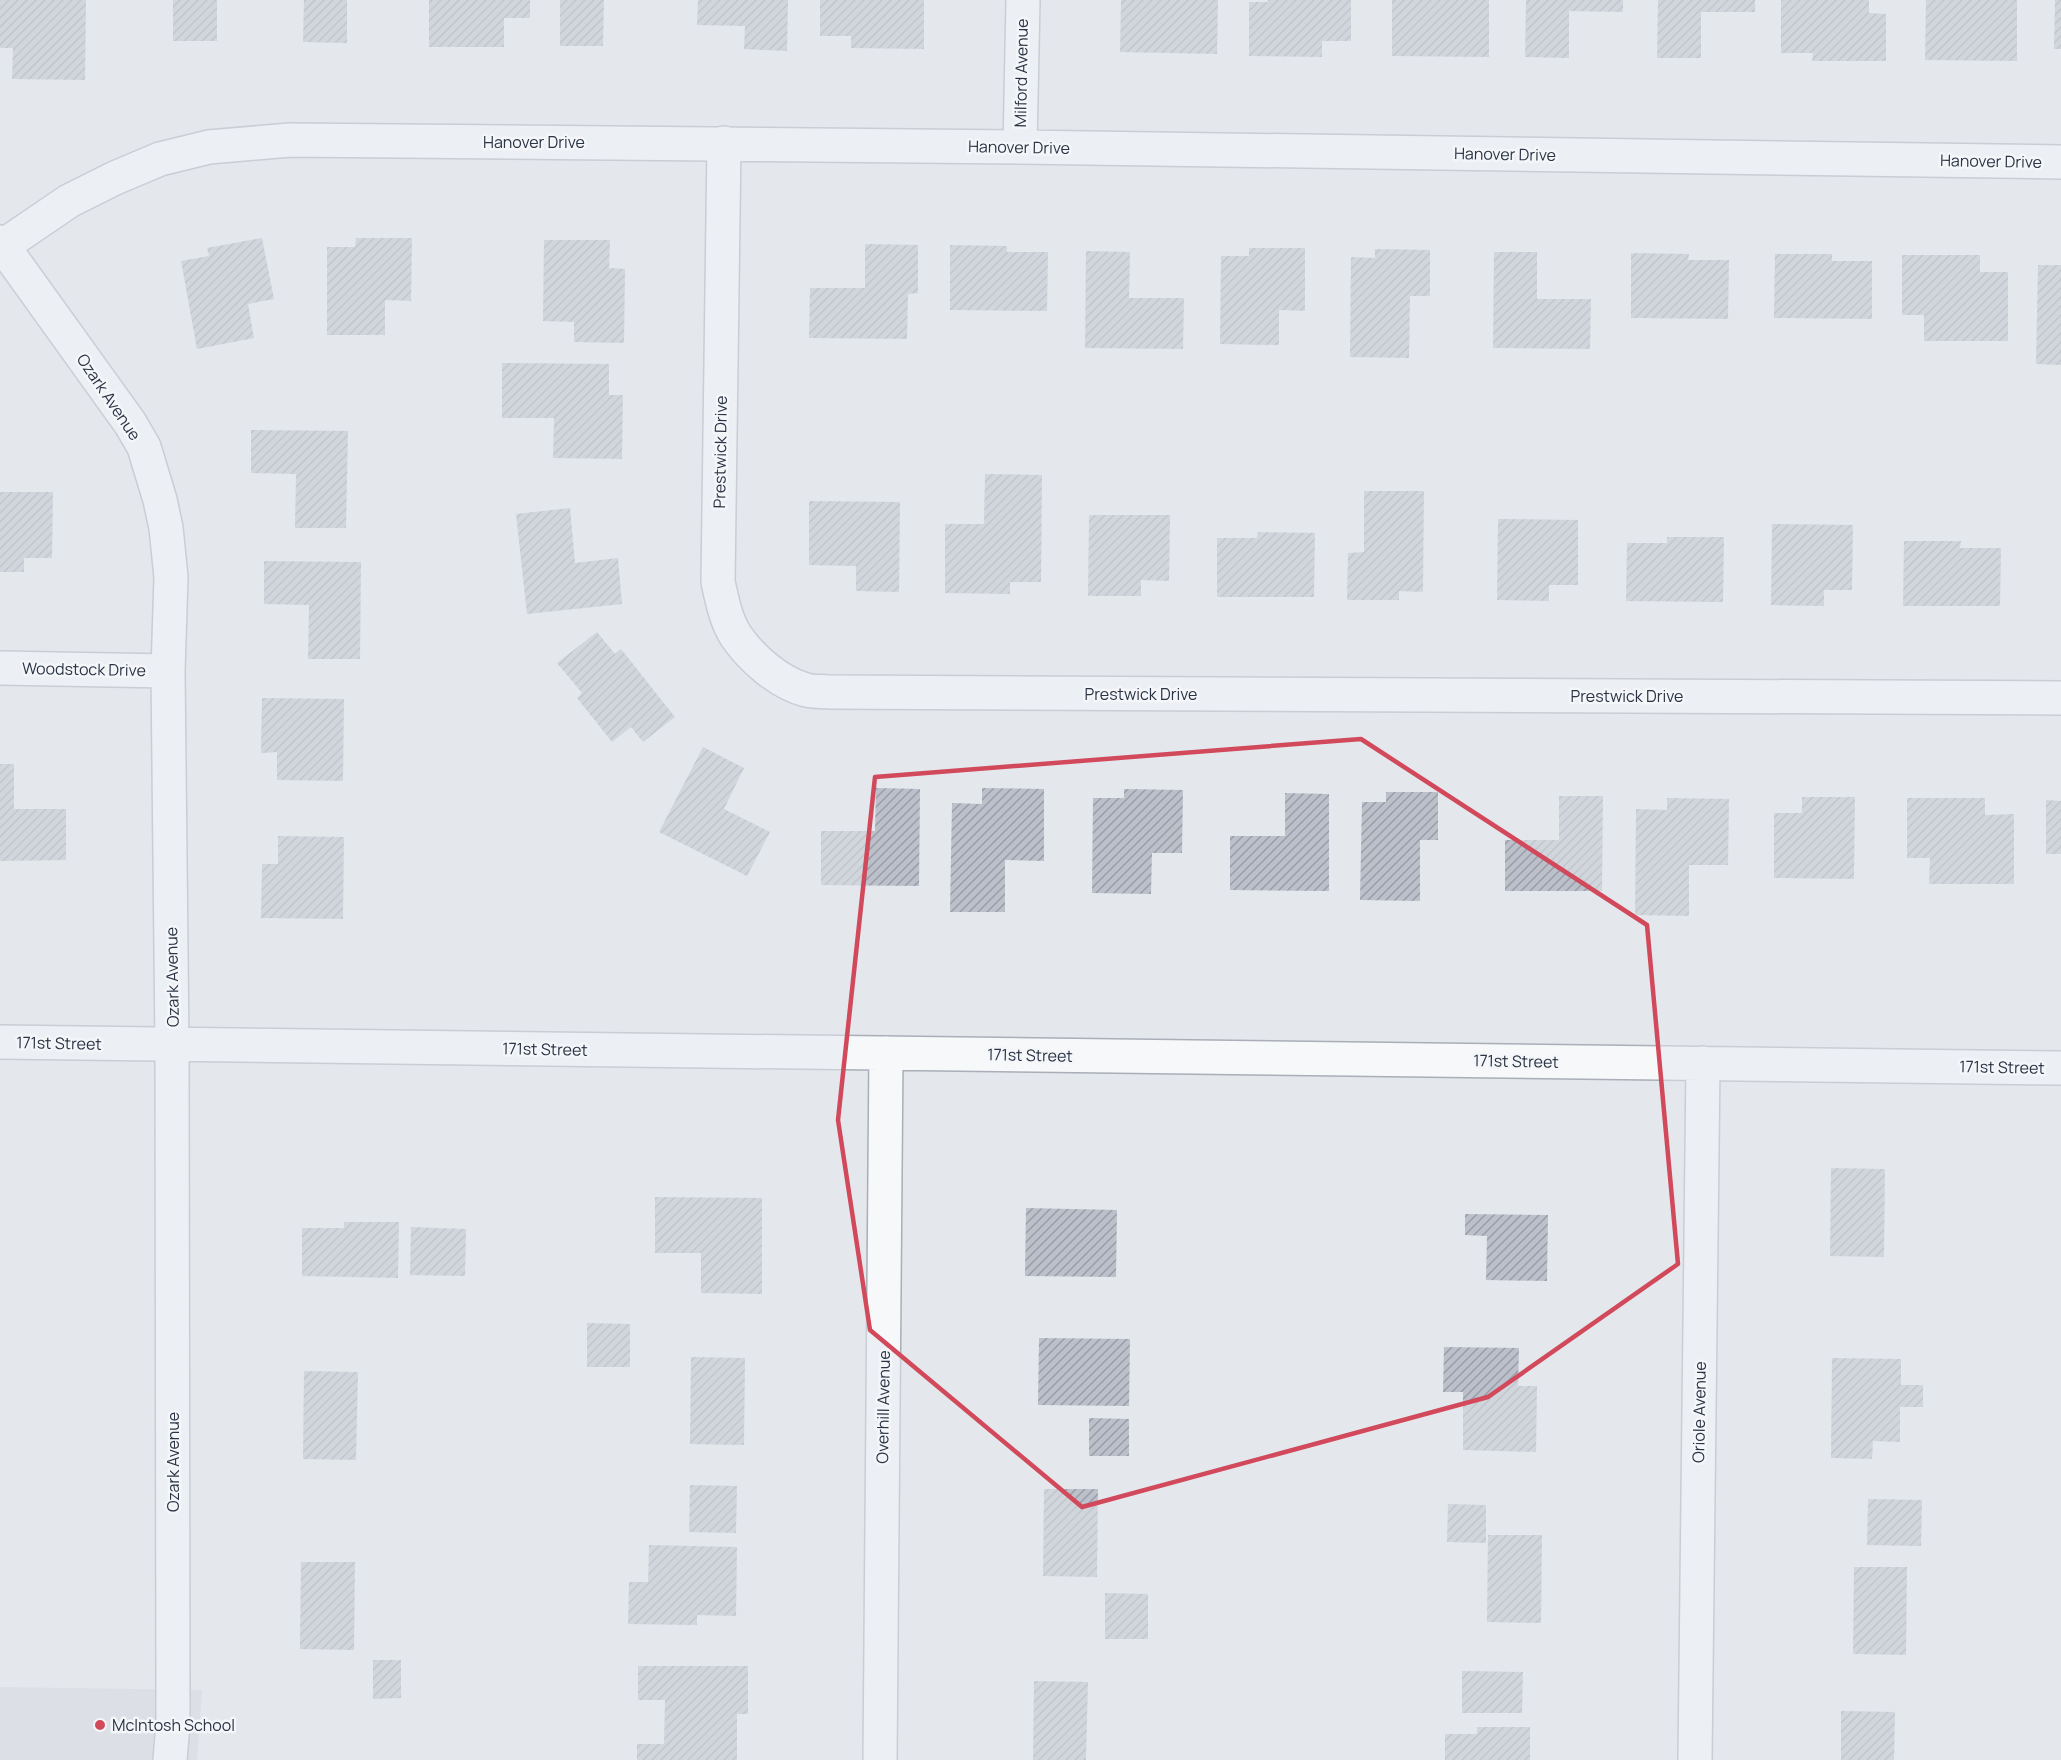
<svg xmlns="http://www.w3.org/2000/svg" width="2061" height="1760" viewBox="0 0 2061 1760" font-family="Manrope,sans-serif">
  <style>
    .built { fill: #d2d6de }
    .building { fill: url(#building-hatch) }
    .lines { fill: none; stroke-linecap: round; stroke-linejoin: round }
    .minor-casing { stroke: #a9aeb7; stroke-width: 36 }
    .minor { stroke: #f7f8fa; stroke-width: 33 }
    .marked { fill: none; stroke: #d1495b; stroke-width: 4.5; stroke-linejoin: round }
    .poi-dot { fill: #d1495b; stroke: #f4f6f9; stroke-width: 2 }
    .labels { text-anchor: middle; stroke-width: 5; stroke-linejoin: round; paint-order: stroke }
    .street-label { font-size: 16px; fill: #2b3445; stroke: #f4f6f9 }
    .poi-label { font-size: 16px; fill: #2b3445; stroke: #f4f6f9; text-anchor: start }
  </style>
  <defs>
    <pattern id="building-hatch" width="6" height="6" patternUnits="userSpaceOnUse" patternTransform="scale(1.5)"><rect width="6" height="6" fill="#bbc0ca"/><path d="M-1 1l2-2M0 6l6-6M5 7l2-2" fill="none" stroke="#989da6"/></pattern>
  </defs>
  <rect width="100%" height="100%" fill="#e4e7ec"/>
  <!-- built -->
  <path class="built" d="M 0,1687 L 202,1690 L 197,1760 L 0,1760 Z"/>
  <!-- building -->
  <path class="building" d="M 0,0 L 86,0 L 85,80 L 12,79 L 13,48 L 0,48 Z
    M 173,0 L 217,0 L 217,41 L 173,41 Z
    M 304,0 L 347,0 L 347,43 L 303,42 Z
    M 429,0 L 530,0 L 530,18 L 504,18 L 504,47 L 429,47 Z
    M 560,0 L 604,0 L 603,46 L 560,46 Z
    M 698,0 L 788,0 L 787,51 L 744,49 L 745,26 L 697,25 Z
    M 820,0 L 924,0 L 924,49 L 851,48 L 851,36 L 820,36 Z
    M 1121,0 L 1218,0 L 1217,54 L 1120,52 Z
    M 1268,0 L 1351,0 L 1351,41 L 1322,41 L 1322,57 L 1249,56 L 1249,2 L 1268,2 Z
    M 1392,0 L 1489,0 L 1489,57 L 1392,56 Z
    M 1526,0 L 1623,0 L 1623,12 L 1569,11 L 1569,58 L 1525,57 Z
    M 1658,0 L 1755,0 L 1755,12 L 1701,12 L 1701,58 L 1657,58 Z
    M 1781,0 L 1869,0 L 1869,13 L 1886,14 L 1886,61 L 1812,61 L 1813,53 L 1781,53 Z
    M 1926,0 L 2017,0 L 2017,61 L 1925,60 Z
    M 2055,0 L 2061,0 L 2061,49 L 2054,49 Z
    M 262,238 L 274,299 L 248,304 L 254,338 L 197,349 L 181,261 L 209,256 L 207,248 Z
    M 356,238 L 412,238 L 411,301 L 385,300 L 385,335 L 327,335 L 327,247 L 355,247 Z
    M 544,240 L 610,240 L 609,268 L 625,269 L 624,343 L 574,342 L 574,322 L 543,321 Z
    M 865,244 L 918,245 L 918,293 L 908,294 L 907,339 L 809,338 L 810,288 L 865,288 Z
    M 950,245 L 1007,246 L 1007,252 L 1048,252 L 1047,311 L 950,310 Z
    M 1249,248 L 1305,248 L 1305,311 L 1279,310 L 1279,345 L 1220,344 L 1221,256 L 1249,256 Z
    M 1375,249 L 1430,250 L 1430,296 L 1410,296 L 1409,358 L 1350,357 L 1351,257 L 1375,258 Z
    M 1086,251 L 1130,252 L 1129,298 L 1184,298 L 1183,349 L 1085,348 Z
    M 1494,252 L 1537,252 L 1537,299 L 1591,299 L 1590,349 L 1493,348 Z
    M 1631,253 L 1689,254 L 1688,260 L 1729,260 L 1728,319 L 1631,318 Z
    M 1775,254 L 1832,254 L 1832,261 L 1872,261 L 1872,319 L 1774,318 Z
    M 1902,255 L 1980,255 L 1980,272 L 2008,272 L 2008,341 L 1924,341 L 1924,315 L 1902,315 Z
    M 2038,265 L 2061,265 L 2061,365 L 2036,364 Z
    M 502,363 L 609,364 L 609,395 L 623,395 L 622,459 L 553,458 L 554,418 L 502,418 Z
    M 251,430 L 348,431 L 346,528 L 295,528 L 296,474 L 251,473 Z
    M 985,474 L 1042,475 L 1041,582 L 1010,582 L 1010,594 L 945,593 L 945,524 L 984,524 Z
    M 1364,491 L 1424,491 L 1423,592 L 1399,591 L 1399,600 L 1347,600 L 1348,553 L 1364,552 Z
    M 0,492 L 53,492 L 52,558 L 24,558 L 24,572 L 0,572 Z
    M 809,501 L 900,502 L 899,592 L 856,591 L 856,566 L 809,565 Z
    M 570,508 L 575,563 L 618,558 L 622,604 L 527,614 L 516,514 Z
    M 1089,515 L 1170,515 L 1169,581 L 1141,580 L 1141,596 L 1088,596 Z
    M 1498,519 L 1578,520 L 1578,585 L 1549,585 L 1549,601 L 1497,600 Z
    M 1772,524 L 1853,525 L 1852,590 L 1824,590 L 1824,606 L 1771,605 Z
    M 1258,532 L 1315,533 L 1314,597 L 1217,597 L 1217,538 L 1257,538 Z
    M 1667,537 L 1724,537 L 1723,602 L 1626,601 L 1627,543 L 1667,543 Z
    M 1904,541 L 1961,541 L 1960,548 L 2001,548 L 2000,606 L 1903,606 Z
    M 264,561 L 361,562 L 360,659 L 308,659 L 309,605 L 264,604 Z
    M 597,632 L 615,654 L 621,649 L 675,717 L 643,742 L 631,727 L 612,742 L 577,698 L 582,693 L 557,663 Z
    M 262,698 L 344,699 L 343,781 L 277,780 L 277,752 L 261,753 Z
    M 703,747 L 744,768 L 724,809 L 770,832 L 747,876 L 659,832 Z
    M 0,764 L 14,764 L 14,809 L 66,809 L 66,860 L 0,861 Z
    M 876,788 L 920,789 L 919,886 L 821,885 L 821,831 L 875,831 Z
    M 982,788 L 1044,789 L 1044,861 L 1005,860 L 1005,912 L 950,912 L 952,803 L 982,804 Z
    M 1124,789 L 1183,790 L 1182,853 L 1152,853 L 1151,894 L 1092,893 L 1093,798 L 1124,798 Z
    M 1386,792 L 1438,792 L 1438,840 L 1420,840 L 1420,901 L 1360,900 L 1362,802 L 1386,802 Z
    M 1285,793 L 1329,794 L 1329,891 L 1230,890 L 1230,836 L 1285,836 Z
    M 1559,796 L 1603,796 L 1602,891 L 1505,891 L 1505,840 L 1559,840 Z
    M 1802,797 L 1855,797 L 1854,879 L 1774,878 L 1774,813 L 1802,813 Z
    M 1667,798 L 1729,799 L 1728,865 L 1689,865 L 1689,916 L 1635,915 L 1636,809 L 1667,810 Z
    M 1907,798 L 1985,798 L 1985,815 L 2014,814 L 2014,884 L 1929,884 L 1930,858 L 1907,858 Z
    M 2046,800 L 2061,801 L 2061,854 L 2046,854 Z
    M 278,836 L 344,837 L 343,919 L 261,918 L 262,864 L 278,864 Z
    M 1831,1168 L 1885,1169 L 1884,1257 L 1830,1256 Z
    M 655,1197 L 762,1198 L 762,1294 L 701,1293 L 701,1253 L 655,1253 Z
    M 1026,1208 L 1117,1210 L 1116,1277 L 1025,1276 Z
    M 1465,1214 L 1548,1215 L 1547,1281 L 1486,1280 L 1487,1236 L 1465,1235 Z
    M 344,1222 L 399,1222 L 398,1278 L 302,1276 L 302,1228 L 344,1228 Z
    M 411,1227 L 466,1229 L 465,1276 L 410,1275 Z
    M 587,1323 L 630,1324 L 630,1367 L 587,1367 Z
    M 1039,1338 L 1130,1339 L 1129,1406 L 1038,1405 Z
    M 1444,1347 L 1519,1348 L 1518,1386 L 1537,1386 L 1536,1452 L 1463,1450 L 1463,1392 L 1443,1392 Z
    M 691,1357 L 745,1358 L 744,1445 L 690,1444 Z
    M 1832,1358 L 1901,1359 L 1901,1385 L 1923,1385 L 1923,1407 L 1900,1407 L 1900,1442 L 1873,1441 L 1872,1459 L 1831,1458 Z
    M 304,1371 L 358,1372 L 356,1460 L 303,1459 Z
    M 1089,1418 L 1129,1419 L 1129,1456 L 1089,1456 Z
    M 690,1485 L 737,1486 L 736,1533 L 689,1532 Z
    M 1044,1489 L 1098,1489 L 1097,1577 L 1043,1576 Z
    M 1868,1499 L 1922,1500 L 1921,1546 L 1867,1545 Z
    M 1448,1504 L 1486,1505 L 1486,1543 L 1447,1542 Z
    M 1488,1535 L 1542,1535 L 1541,1623 L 1487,1622 Z
    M 649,1545 L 737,1547 L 736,1616 L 697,1615 L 697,1625 L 628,1624 L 629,1582 L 648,1582 Z
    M 301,1562 L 355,1562 L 354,1650 L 300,1649 Z
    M 1854,1567 L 1907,1567 L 1906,1655 L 1853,1654 Z
    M 1105,1593 L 1148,1594 L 1148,1639 L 1105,1639 Z
    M 373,1660 L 401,1660 L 401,1698 L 373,1699 Z
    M 638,1666 L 748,1666 L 748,1714 L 737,1714 L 737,1760 L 637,1760 L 637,1744 L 664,1744 L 665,1700 L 638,1700 Z
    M 1462,1671 L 1523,1672 L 1522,1713 L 1462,1713 Z
    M 1034,1681 L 1088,1682 L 1086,1760 L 1033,1760 Z
    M 1841,1711 L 1895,1712 L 1894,1760 L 1841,1760 Z
    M 1477,1727 L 1530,1727 L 1530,1760 L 1445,1760 L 1445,1734 L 1477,1734 Z"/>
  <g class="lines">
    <defs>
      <path id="minor" d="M 724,143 L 718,582 C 722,600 726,621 736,636 C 751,658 779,683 806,690 C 813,692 822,691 829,692 L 2061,698
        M 1020,147 L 1023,0
        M 0,242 L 130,423 L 144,447 L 160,500 L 166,528 L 171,577 L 168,671 L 172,1045 L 173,1724 L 170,1760
        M 3,246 L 69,201 L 115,178 L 160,159 L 209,147 L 290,140 L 1020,147 L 2061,162
        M 0,668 L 168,671
        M 0,1042 L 2061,1068
        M 880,1760 L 886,1053
        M 1695,1760 L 1703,1063"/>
    </defs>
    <!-- minor casing -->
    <use href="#minor" class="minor-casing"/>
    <!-- minor -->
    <use href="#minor" class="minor"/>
  </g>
  <!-- marked area -->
  <path d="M0 0H2061V1760H0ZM 1361,739 L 1647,925 L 1678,1264 L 1488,1397 L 1082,1507 L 870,1330 L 838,1120 L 875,777 Z" fill="#e4e7ec" fill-opacity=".55" fill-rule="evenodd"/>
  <path class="marked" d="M 1361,739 L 1647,925 L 1678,1264 L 1488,1397 L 1082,1507 L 870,1330 L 838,1120 L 875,777 Z"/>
  <!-- markers -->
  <circle class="poi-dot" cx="100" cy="1725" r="6"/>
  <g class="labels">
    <!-- street labels -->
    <g class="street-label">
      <text transform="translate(1021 73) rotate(-89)" y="6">Milford Avenue</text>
      <text x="534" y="148">Hanover Drive</text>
      <text transform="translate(1019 147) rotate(1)" y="6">Hanover Drive</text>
      <text transform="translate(1505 154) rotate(1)" y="6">Hanover Drive</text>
      <text transform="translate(1991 161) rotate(1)" y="6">Hanover Drive</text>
      <text transform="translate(109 397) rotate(56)" y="6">Ozark Avenue</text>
      <text transform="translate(720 452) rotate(-89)" y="6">Prestwick Drive</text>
      <text transform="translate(84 669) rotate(1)" y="6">Woodstock Drive</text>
      <text x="1141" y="700">Prestwick Drive</text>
      <text x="1627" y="702">Prestwick Drive</text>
      <text transform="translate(172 977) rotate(-91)" y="6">Ozark Avenue</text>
      <text transform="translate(59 1043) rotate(1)" y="6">171st Street</text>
      <text transform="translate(545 1049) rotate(1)" y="6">171st Street</text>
      <text transform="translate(1030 1055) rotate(1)" y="6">171st Street</text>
      <text transform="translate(1516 1061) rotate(1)" y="6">171st Street</text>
      <text transform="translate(2002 1067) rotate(1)" y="6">171st Street</text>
      <text transform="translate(883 1407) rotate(-89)" y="6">Overhill Avenue</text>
      <text transform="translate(1699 1412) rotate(-89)" y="6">Oriole Avenue</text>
      <text transform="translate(173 1462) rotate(-90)" y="6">Ozark Avenue</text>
    </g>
    <!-- poi labels -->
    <g class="poi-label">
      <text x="112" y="1731">McIntosh School</text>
    </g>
  </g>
</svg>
